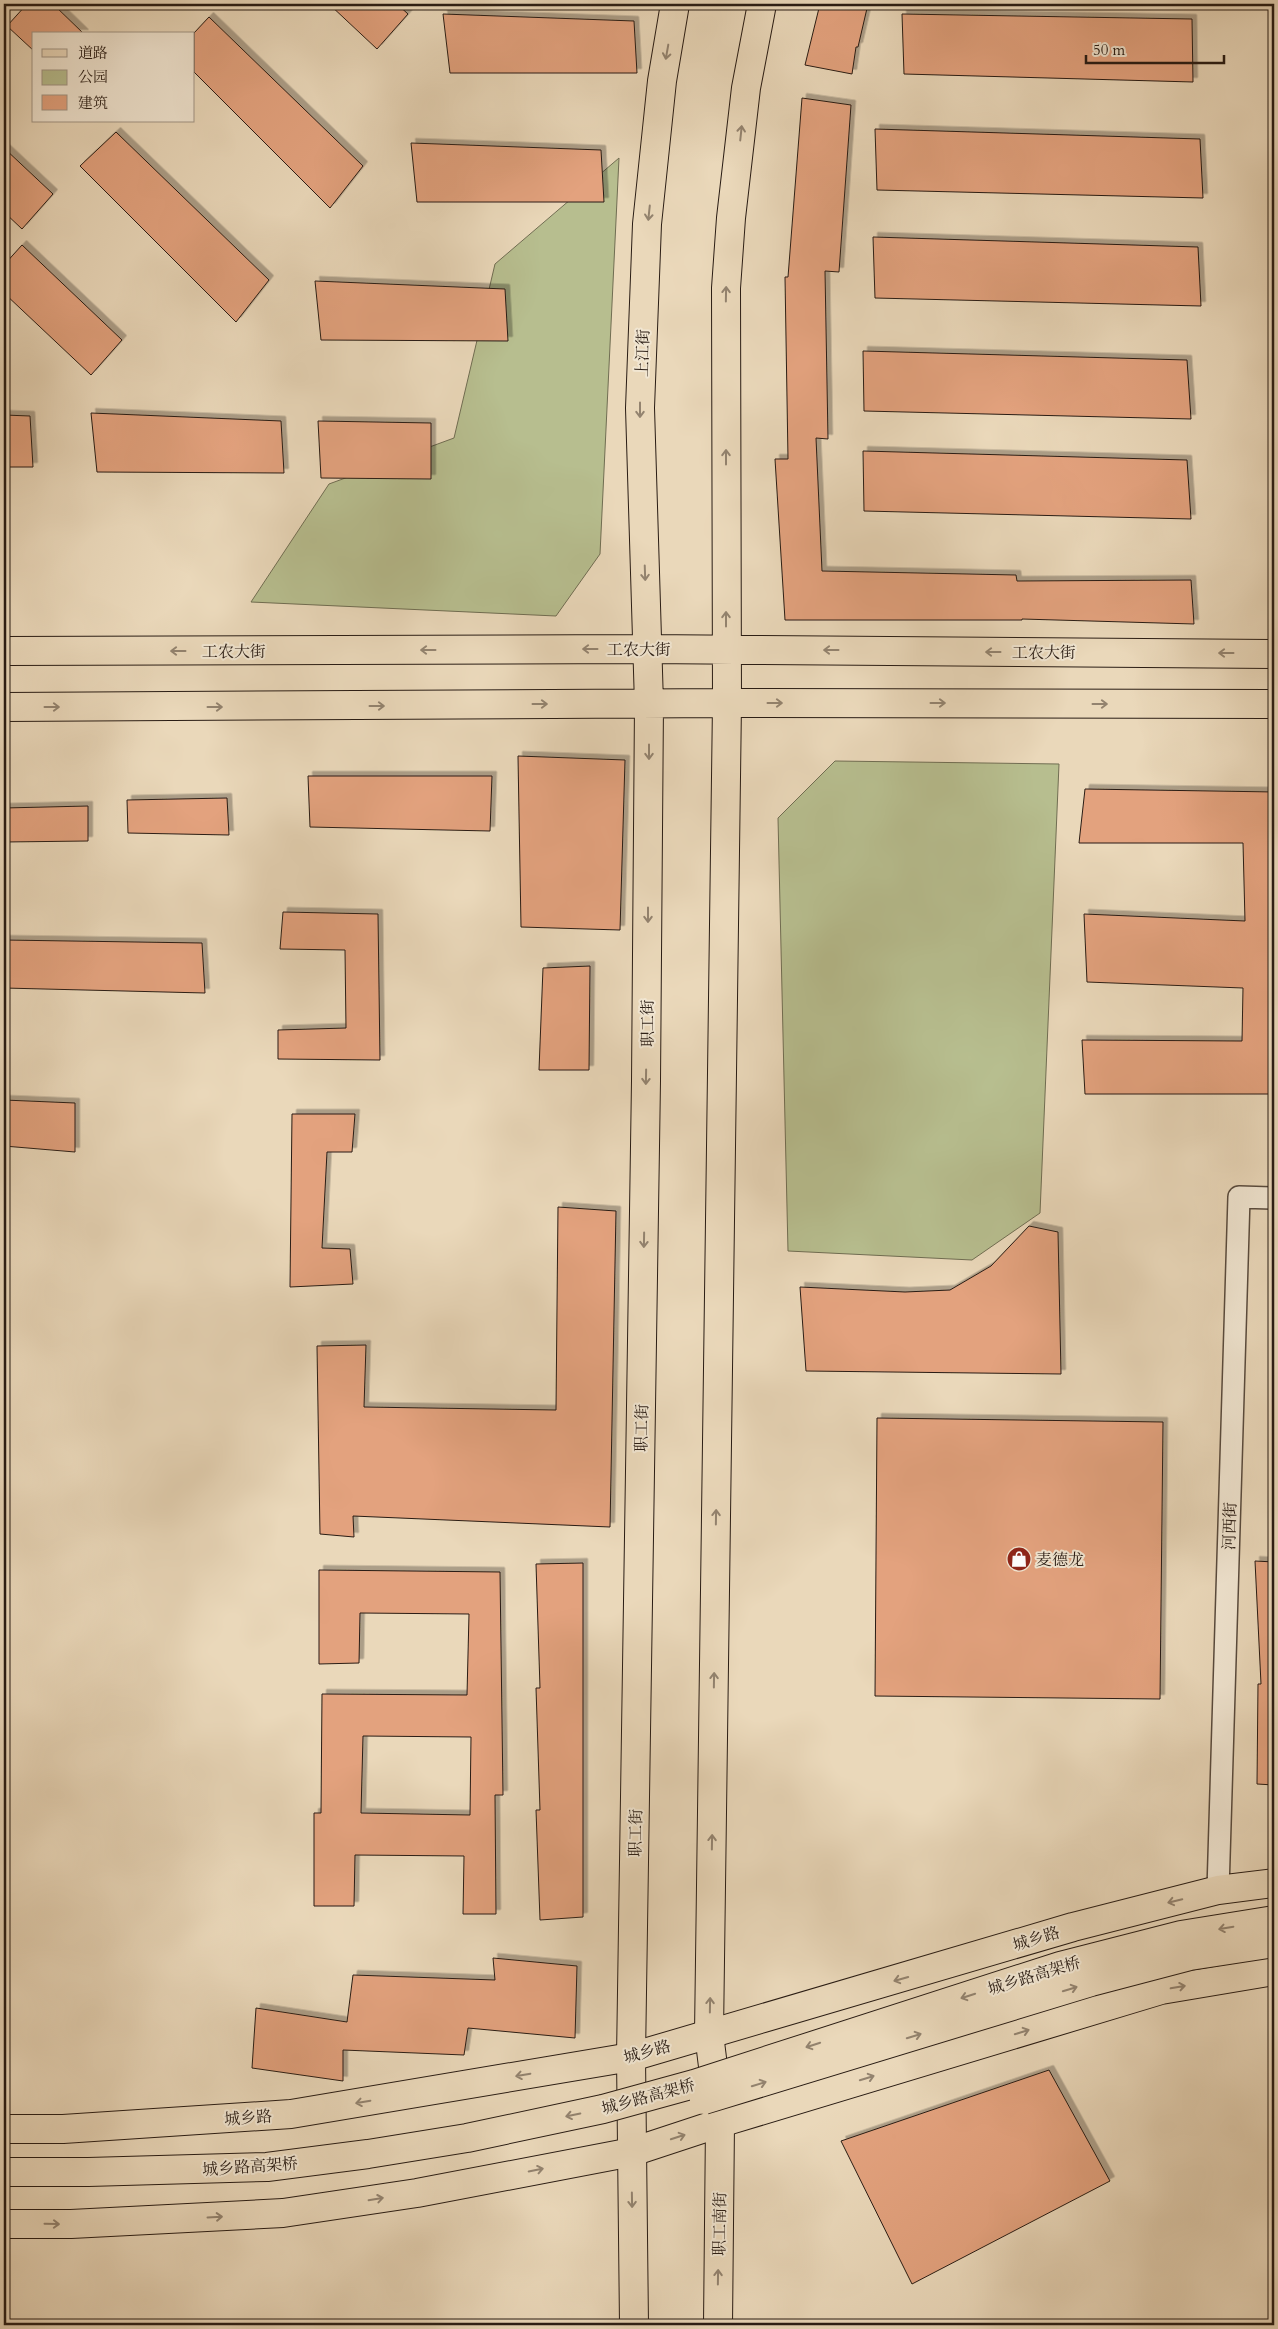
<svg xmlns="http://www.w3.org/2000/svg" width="1278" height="2329" viewBox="0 0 1278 2329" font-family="Cardo,'Noto Serif SC',serif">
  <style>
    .green { fill: #b7be8f; stroke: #706d52 }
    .building { fill: #e3a27e; stroke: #291c14; fill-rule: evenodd; filter: url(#shadow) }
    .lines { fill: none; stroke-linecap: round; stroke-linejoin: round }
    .minor-casing { stroke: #594b3e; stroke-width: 24 }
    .primary-casing { stroke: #291c14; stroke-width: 30 }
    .trunk-casing { stroke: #291c14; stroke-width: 30 }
    .minor { stroke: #f1e6d2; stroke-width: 21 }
    .primary { stroke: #ead8ba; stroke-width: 28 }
    .trunk { stroke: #ead8ba; stroke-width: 28 }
    .trunk-bridge-casing { stroke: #291c14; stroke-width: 30; stroke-linecap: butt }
    .trunk-bridge { stroke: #ead8ba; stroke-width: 28 }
    .oneway { stroke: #93836f }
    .labels { text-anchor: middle; stroke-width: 4; stroke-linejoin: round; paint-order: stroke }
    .street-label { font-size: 16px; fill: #291c14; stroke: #f1e6d2 }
    .poi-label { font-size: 16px; fill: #291c14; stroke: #f1e6d2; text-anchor: start }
  </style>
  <defs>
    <filter id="shadow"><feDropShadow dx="4.5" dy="-4.5" stdDeviation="0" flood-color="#0004"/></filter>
  </defs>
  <rect width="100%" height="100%" fill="#ead8ba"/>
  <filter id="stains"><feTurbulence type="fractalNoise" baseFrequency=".004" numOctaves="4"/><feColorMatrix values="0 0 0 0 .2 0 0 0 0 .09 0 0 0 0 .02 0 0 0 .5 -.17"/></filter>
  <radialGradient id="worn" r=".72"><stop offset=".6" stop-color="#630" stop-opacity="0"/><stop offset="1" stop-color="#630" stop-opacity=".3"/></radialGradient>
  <!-- green -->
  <path class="green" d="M 619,158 L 600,554 L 556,616 L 251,602 L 329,484 L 454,438 L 495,264 Z
    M 835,761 L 1059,764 L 1040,1213 L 972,1260 L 788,1251 L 778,818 Z"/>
  <!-- building -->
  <path class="building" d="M 27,4 L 53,4 L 84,34 L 34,34 L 34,51 L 7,26 Z
    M 329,4 L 397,4 L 408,14 L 377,49 Z
    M 820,4 L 868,4 L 858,47 L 856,47 L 852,74 L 805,65 Z
    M 443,14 L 634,21 L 637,73 L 450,73 Z
    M 902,14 L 1192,19 L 1193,82 L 904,74 Z
    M 209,17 L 363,166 L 330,208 L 194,72 L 194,33 Z
    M 802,98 L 851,105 L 839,272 L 825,271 L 828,439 L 816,438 L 822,571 L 1016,575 L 1017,581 L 1191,580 L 1194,624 L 1022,619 L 1022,620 L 785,620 L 775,459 L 788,459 L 785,277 L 788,277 Z
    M 875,129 L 1200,139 L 1203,198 L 877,190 Z
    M 116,132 L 269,280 L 236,322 L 80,166 Z
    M 411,143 L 601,150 L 604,202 L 417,202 Z
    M 4,148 L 53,194 L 22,229 L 4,212 Z
    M 873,237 L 1198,247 L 1201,306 L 875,298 Z
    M 22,245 L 122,340 L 91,375 L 4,293 L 4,265 Z
    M 315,281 L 505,289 L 508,341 L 321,340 Z
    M 863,351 L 1187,360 L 1191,419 L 864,411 Z
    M 91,413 L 281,421 L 284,473 L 97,472 Z
    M 4,415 L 30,416 L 33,467 L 4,467 Z
    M 318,421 L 431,423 L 431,479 L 321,478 Z
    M 863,451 L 1187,460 L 1191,519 L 864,511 Z
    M 518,756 L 625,760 L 620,930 L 521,927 Z
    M 308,776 L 492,776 L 490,831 L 310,827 Z
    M 1085,789 L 1274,792 L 1274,1094 L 1085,1094 L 1082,1040 L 1242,1041 L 1243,988 L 1087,982 L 1084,914 L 1245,921 L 1243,843 L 1079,843 Z
    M 227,798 L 229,835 L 128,833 L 127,800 Z
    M 88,806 L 88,841 L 4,842 L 4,808 Z
    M 283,912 L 378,914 L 380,1060 L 278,1059 L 278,1030 L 346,1028 L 345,950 L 280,949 Z
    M 4,940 L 202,943 L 205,993 L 4,988 Z
    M 590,966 L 589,1070 L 539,1070 L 543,968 Z
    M 4,1100 L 75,1103 L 75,1152 L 4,1146 Z
    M 292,1114 L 355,1114 L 352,1152 L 327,1152 L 322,1248 L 350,1249 L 353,1284 L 290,1287 Z
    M 558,1207 L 616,1211 L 610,1527 L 353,1516 L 354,1537 L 320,1534 L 317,1346 L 366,1345 L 364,1407 L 556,1410 Z
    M 1029,1226 L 1058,1232 L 1061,1374 L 806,1371 L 800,1287 L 905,1292 L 950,1290 L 991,1266 Z
    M 877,1418 L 1163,1422 L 1160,1699 L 875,1696 Z
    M 1255,1561 L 1274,1562 L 1274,1785 L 1257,1784 L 1258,1684 L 1261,1684 Z
    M 583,1563 L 583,1917 L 540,1920 L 536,1810 L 540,1810 L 536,1688 L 540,1688 L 536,1564 Z
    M 319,1570 L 500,1572 L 503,1795 L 495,1795 L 496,1914 L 463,1914 L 464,1856 L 355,1855 L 354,1906 L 314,1906 L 314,1813 L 321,1813 L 322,1694 L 467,1695 L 469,1614 L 360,1613 L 359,1663 L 319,1664 ZM 363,1736 L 471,1737 L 470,1815 L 361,1813 Z
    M 493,1958 L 577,1966 L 575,2038 L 468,2028 L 464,2055 L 343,2050 L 343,2081 L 252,2068 L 256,2008 L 347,2022 L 353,1975 L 495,1980 Z
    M 1049,2070 L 1110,2181 L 912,2284 L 841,2141 Z"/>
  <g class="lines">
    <defs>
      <path id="minor" d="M 1218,1890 L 1239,1197 L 1274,1198"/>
      <path id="primary" d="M 4,651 L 647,649 L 1274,654
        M 4,707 L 727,703 L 1274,704
        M 634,2325 L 631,2057 L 646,1081 L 649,704 L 640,408 L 647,224 L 662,81 L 675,4
        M 718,2325 L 720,2123 L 709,2034 L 727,703 L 726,288 L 731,218 L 746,88 L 762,4"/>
      <path id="trunk" d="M 4,2129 L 63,2129 L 291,2114 L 631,2057 L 1073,1927 L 1218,1890 L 1274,1883
        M 4,2224 L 71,2224 L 283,2213 L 417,2193 L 632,2152 L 720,2123 L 1161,1990 L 1274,1971"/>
    </defs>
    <!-- minor casing -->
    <use href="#minor" class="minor-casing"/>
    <!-- primary casing -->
    <use href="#primary" class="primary-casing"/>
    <!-- trunk casing -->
    <use href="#trunk" class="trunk-casing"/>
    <!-- minor -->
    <use href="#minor" class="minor"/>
    <!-- primary -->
    <use href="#primary" class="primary"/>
    <!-- trunk -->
    <use href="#trunk" class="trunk"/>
    <defs>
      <path id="trunk-bridge" d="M 704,2100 L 1091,1982 L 1190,1956 L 1274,1943
        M 4,2172 L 88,2172 L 267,2167 L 368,2154 L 467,2138 L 603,2109 L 694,2084 L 1060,1966 L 1181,1935 L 1274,1920"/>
    </defs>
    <!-- trunk-bridge casing -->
    <use href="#trunk-bridge" class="trunk-bridge-casing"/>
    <!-- trunk-bridge -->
    <use href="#trunk-bridge" class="trunk-bridge"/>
  </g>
  <!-- one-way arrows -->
  <defs><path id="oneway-shaft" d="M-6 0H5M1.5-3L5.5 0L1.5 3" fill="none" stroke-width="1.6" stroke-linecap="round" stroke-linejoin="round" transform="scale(1.25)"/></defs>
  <g class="oneway">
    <use href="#oneway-shaft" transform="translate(667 52) rotate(100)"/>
    <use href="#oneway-shaft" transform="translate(741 133) rotate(-84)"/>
    <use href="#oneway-shaft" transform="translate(649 213) rotate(96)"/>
    <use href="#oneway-shaft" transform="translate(726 294) rotate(-89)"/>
    <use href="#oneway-shaft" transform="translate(640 410) rotate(90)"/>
    <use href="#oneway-shaft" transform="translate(726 457) rotate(-90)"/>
    <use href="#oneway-shaft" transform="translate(645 573) rotate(88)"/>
    <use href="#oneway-shaft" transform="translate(726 619) rotate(-90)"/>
    <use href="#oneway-shaft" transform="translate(590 649) rotate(180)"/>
    <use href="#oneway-shaft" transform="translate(428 650) rotate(180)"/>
    <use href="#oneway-shaft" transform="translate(831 650) rotate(-180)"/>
    <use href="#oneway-shaft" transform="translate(178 651) rotate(180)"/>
    <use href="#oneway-shaft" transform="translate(993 652) rotate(-180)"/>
    <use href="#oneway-shaft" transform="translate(1226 653) rotate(-180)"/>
    <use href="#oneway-shaft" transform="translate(775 703)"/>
    <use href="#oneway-shaft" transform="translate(938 703)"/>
    <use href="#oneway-shaft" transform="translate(540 704)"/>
    <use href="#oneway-shaft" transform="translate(1100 704)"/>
    <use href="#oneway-shaft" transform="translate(377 706)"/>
    <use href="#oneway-shaft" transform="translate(52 707)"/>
    <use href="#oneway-shaft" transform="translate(215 707)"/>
    <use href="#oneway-shaft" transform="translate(649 752) rotate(90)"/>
    <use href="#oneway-shaft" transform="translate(648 915) rotate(90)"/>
    <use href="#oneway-shaft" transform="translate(646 1077) rotate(91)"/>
    <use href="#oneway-shaft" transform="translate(644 1240) rotate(91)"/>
    <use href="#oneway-shaft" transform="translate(716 1517) rotate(-89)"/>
    <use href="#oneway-shaft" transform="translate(714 1680) rotate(-89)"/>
    <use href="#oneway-shaft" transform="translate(712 1842) rotate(-89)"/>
    <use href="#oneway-shaft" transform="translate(1175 1901) rotate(166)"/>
    <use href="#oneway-shaft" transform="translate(1226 1928) rotate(170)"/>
    <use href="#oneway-shaft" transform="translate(901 1979) rotate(164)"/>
    <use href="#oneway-shaft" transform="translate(1178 1987) rotate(-10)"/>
    <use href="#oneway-shaft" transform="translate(1070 1989) rotate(-17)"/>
    <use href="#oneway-shaft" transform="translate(968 1996) rotate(162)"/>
    <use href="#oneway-shaft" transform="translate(710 2005) rotate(-89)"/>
    <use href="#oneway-shaft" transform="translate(1022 2032) rotate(-17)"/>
    <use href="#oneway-shaft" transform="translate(914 2036) rotate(-17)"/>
    <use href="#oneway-shaft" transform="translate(813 2045) rotate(162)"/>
    <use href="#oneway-shaft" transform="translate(523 2075) rotate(170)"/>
    <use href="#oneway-shaft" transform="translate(867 2078) rotate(-17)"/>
    <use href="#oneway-shaft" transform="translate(759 2084) rotate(-17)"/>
    <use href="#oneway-shaft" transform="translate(363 2102) rotate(170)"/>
    <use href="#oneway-shaft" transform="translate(573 2115) rotate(168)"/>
    <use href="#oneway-shaft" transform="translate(678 2137) rotate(-18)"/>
    <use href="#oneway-shaft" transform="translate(536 2170) rotate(-11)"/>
    <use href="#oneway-shaft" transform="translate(376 2199) rotate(-9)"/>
    <use href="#oneway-shaft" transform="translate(632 2200) rotate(89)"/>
    <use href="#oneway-shaft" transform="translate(215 2217) rotate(-3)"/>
    <use href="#oneway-shaft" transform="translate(52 2224) rotate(1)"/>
    <use href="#oneway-shaft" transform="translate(718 2277) rotate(-89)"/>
  </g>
  <!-- icons -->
  <defs>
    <symbol id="shop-disc" viewBox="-11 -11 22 22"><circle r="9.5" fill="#8f2418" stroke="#f1e6d2"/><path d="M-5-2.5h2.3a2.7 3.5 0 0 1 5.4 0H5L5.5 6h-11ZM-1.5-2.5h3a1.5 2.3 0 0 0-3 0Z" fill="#fff"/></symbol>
  </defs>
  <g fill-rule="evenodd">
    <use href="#shop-disc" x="1005" y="1545" width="28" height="28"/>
  </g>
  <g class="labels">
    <!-- street labels -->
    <g class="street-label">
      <text transform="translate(642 353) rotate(-88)" y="6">上江街</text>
      <text x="639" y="655">工农大街</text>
      <text x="234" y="657">工农大街</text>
      <text x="1044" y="658">工农大街</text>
      <text transform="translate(647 1023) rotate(-90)" y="6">职工街</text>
      <text transform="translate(641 1428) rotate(-89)" y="6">职工街</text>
      <text transform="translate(1229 1526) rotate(-88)" y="6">河西街</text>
      <text transform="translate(635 1833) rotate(-89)" y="6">职工街</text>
      <text transform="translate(1036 1938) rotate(-17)" y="6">城乡路</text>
      <text transform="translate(1034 1975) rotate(-17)" y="6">城乡路高架桥</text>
      <text transform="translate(647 2051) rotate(-15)" y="6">城乡路</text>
      <text transform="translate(648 2096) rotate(-15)" y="6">城乡路高架桥</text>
      <text transform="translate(248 2117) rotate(-4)" y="6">城乡路</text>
      <text transform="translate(250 2166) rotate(-4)" y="6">城乡路高架桥</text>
      <text transform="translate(719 2224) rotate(-89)" y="6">职工南街</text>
    </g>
    <!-- poi labels -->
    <g class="poi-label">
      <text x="1036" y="1565">麦德龙</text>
    </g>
  </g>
  <!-- margin -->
  <rect width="1278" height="2329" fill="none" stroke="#ead8ba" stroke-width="20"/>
  <rect x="5" y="5" width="1268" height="2319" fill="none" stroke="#291c14" stroke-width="2.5"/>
  <rect x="10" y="10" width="1258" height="2309" fill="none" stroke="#291c14"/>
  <!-- legend -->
  <rect x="32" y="32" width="162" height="90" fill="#f1e6d2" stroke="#a19586"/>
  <rect x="42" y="49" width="25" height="8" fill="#ead8ba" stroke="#a19586"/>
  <text x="78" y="58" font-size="15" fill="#291c14">道路</text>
  <rect x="42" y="70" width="25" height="15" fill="#b7be8f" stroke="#a19586"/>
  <text x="78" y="82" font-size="15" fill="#291c14">公园</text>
  <rect x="42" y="95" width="25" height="15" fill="#e3a27e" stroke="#a19586"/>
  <text x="78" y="108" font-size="15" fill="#291c14">建筑</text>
  <!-- scale -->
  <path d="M1086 55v8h138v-8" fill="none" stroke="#291c14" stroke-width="2.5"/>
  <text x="1093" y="55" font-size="15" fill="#291c14" stroke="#f1e6d2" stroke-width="4" paint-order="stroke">50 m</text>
  <rect width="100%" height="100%" filter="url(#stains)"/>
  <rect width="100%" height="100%" fill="url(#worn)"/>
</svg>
